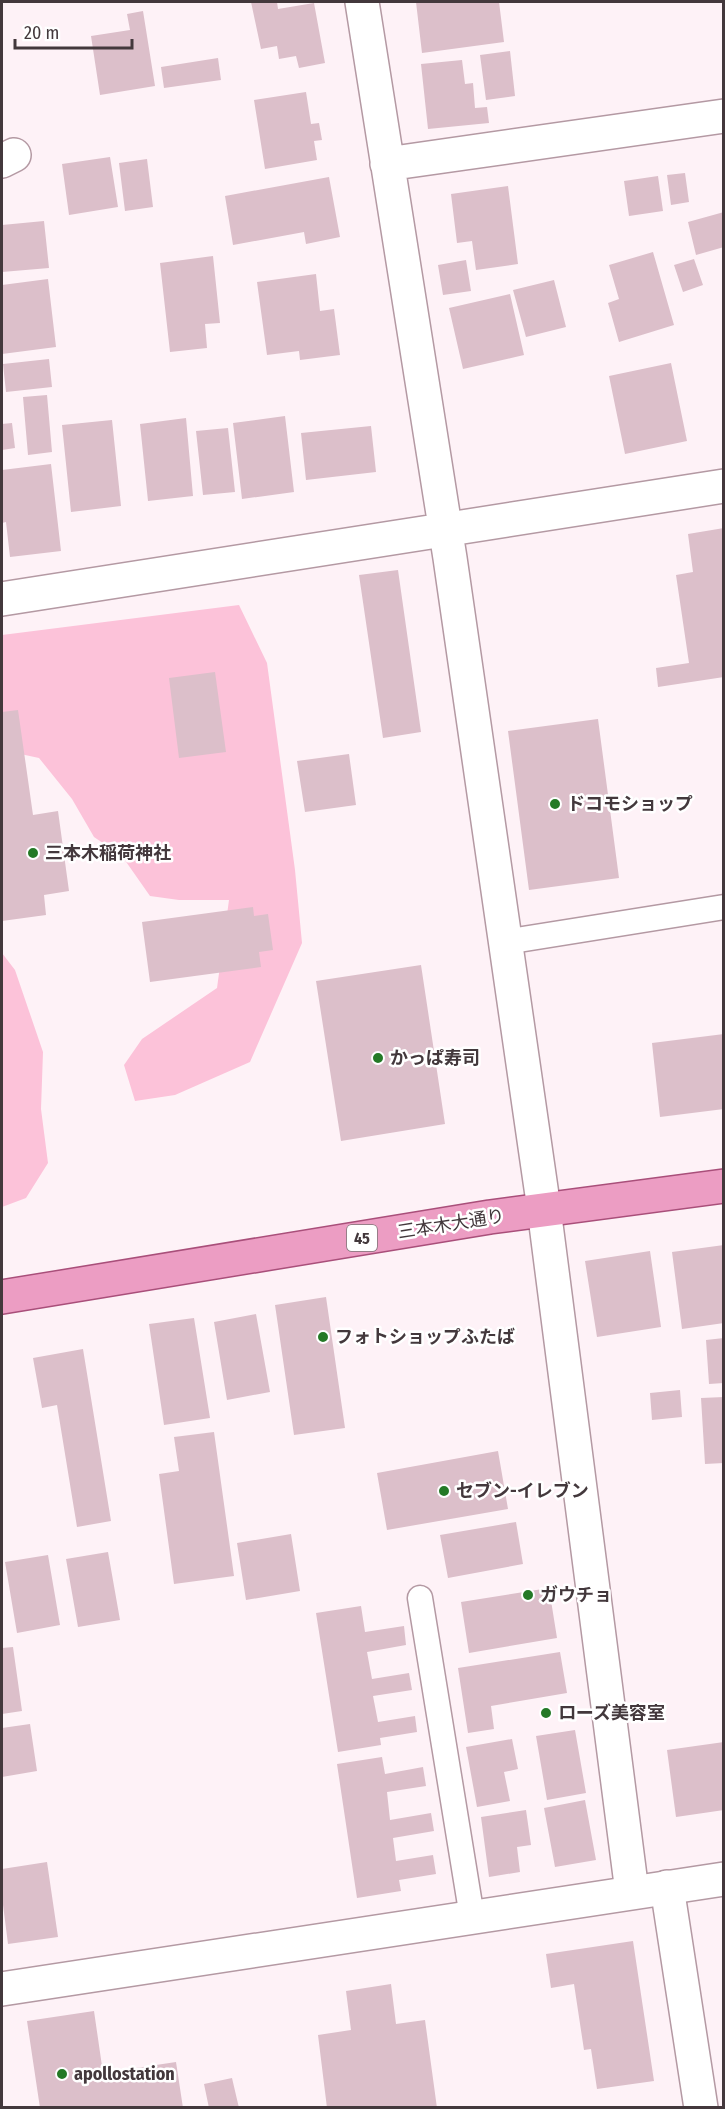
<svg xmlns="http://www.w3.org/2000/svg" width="725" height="2109" viewBox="0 0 725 2109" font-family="'Fira Sans Condensed','Noto Sans JP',sans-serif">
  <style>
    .green { fill: #fcc2d9 }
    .building { fill: #dcbfca }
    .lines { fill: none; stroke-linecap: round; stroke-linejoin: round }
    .service-casing { stroke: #b499a3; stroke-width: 27 }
    .minor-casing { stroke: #b499a3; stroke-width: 36 }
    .tertiary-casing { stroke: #b499a3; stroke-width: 36 }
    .primary-casing { stroke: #a94f7a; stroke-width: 36 }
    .service { stroke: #fff; stroke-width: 24 }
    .minor { stroke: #fff; stroke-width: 33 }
    .tertiary { stroke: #fff; stroke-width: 33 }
    .primary { stroke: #ec9dc3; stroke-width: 33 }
    .poi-dot { fill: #247926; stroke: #fff; stroke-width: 2 }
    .labels { text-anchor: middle; stroke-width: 5; stroke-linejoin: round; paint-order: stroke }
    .shield { fill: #fff; stroke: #7b7476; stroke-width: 1.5 }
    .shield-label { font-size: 16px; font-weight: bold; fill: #43383c }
    .poi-label { font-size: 18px; font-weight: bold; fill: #43383c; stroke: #fff; text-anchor: start }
    .street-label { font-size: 18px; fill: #43383c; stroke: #fff }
  </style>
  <rect width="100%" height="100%" fill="#fef2f7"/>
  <!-- green -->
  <path class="green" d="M 239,605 L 267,663 L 295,870 L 302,943 L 250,1062 L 175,1095 L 135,1101 L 124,1065 L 142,1039 L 217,988 L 229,900 L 179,900 L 150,896 L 122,856 L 94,837 L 72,799 L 39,758 L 2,750 L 2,635 Z
    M 2,953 L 15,970 L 43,1052 L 41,1109 L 48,1163 L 26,1198 L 2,1207 Z"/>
  <!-- building -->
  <path class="building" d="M 251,2 L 277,2 L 278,9 L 314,3 L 325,63 L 299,68 L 296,56 L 279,59 L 277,46 L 261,49 Z
    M 416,2 L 499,2 L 504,42 L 422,53 Z
    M 143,11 L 155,86 L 100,95 L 91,36 L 130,30 L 127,14 Z
    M 510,51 L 515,96 L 486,100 L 480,55 Z
    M 218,58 L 221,80 L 164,88 L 161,67 Z
    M 462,60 L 465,84 L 473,83 L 475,108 L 487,107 L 489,123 L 428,129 L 421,64 Z
    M 306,92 L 311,124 L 319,123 L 322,140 L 314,141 L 317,160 L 265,169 L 254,100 Z
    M 110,157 L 118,207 L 69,215 L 62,164 Z
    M 147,159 L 153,207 L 125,211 L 119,163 Z
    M 685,173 L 689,202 L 671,205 L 667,175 Z
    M 658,176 L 663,211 L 629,216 L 624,181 Z
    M 329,177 L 340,237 L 306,244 L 304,232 L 233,245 L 225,196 Z
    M 508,186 L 518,264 L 476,270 L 472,241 L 457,243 L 451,194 Z
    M 724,212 L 724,247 L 696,255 L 688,222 Z
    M 44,221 L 49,268 L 2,272 L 2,225 Z
    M 653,252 L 674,325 L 619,342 L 608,303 L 619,299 L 609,265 Z
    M 213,256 L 220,323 L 205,324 L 207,348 L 170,352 L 160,263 Z
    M 694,259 L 703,285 L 683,292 L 674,265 Z
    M 466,260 L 471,291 L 443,295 L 438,265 Z
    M 316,274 L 320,311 L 334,309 L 340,355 L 300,360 L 299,351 L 267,355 L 257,282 Z
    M 48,279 L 56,347 L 2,354 L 2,285 Z
    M 554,280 L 566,327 L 526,337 L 513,290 Z
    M 510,294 L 524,355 L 463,369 L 449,308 Z
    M 49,359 L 52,387 L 6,392 L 3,364 Z
    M 671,363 L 687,441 L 625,454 L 609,376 Z
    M 47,395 L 52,452 L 28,455 L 23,397 Z
    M 285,416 L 294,492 L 242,499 L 233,423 Z
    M 186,418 L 193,496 L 148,501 L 140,424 Z
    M 112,420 L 121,506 L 71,512 L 62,425 Z
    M 12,423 L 15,448 L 2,450 L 2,424 Z
    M 371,426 L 376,472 L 306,480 L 301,433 Z
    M 228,428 L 235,492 L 203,495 L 196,431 Z
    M 51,464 L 61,551 L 10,557 L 6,522 L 2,523 L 2,470 Z
    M 724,528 L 724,677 L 658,687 L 656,668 L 689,663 L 676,575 L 693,572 L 688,534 Z
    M 398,570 L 421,732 L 383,738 L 359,575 Z
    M 215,672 L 226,752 L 179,758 L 169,678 Z
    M 18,710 L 33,815 L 58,811 L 69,891 L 44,895 L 46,915 L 2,921 L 2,712 Z
    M 598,719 L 619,878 L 529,890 L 508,731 Z
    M 349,754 L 356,805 L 305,812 L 297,761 Z
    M 253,907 L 254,916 L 268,914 L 273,950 L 259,952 L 261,967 L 150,982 L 142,922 Z
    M 421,965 L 445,1124 L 341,1141 L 316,981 Z
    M 724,1034 L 724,1109 L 660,1117 L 652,1043 Z
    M 724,1245 L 724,1323 L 682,1329 L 672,1252 Z
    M 650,1251 L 661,1327 L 597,1337 L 585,1261 Z
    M 326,1297 L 345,1428 L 294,1435 L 275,1305 Z
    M 256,1314 L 270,1392 L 227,1400 L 214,1322 Z
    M 194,1318 L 210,1418 L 164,1425 L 149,1324 Z
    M 724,1338 L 724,1383 L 709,1384 L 706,1340 Z
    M 83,1349 L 111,1521 L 77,1527 L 57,1405 L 42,1408 L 33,1358 Z
    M 680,1390 L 682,1417 L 652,1420 L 650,1393 Z
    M 724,1397 L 724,1463 L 705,1464 L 701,1398 Z
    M 214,1432 L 234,1576 L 174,1584 L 159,1474 L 179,1471 L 174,1437 Z
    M 498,1451 L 508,1509 L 387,1530 L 377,1473 Z
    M 516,1522 L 523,1564 L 448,1578 L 440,1535 Z
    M 291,1534 L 300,1591 L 246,1600 L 237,1543 Z
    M 108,1552 L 120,1620 L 78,1627 L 66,1559 Z
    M 48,1555 L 60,1625 L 17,1633 L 5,1562 Z
    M 549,1588 L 557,1638 L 469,1653 L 461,1602 Z
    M 361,1606 L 365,1632 L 404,1626 L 406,1645 L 367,1652 L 372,1679 L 409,1673 L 412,1690 L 373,1696 L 378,1722 L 415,1716 L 417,1732 L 380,1738 L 381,1745 L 338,1752 L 316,1613 Z
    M 13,1647 L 22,1711 L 2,1714 L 2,1648 Z
    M 560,1652 L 567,1693 L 491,1706 L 494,1729 L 468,1733 L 458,1668 Z
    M 30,1724 L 37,1771 L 2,1777 L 2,1728 Z
    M 575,1730 L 586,1793 L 547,1800 L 536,1736 Z
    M 512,1739 L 518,1769 L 504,1772 L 510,1801 L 477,1807 L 466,1747 Z
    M 724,1742 L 724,1810 L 676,1817 L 667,1750 Z
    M 382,1757 L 385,1774 L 423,1767 L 426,1786 L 387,1792 L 390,1820 L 431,1813 L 434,1831 L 393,1838 L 396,1861 L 433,1855 L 436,1874 L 399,1880 L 401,1891 L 357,1898 L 337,1764 Z
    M 585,1800 L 596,1860 L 555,1867 L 544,1808 Z
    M 526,1810 L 531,1845 L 517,1847 L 520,1872 L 489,1877 L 481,1817 Z
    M 47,1862 L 58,1937 L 8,1944 L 2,1897 L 2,1869 Z
    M 633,1941 L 654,2081 L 597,2089 L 591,2049 L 584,2050 L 574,1984 L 551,1988 L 546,1954 Z
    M 391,1984 L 396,2024 L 425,2020 L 437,2108 L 327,2108 L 318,2035 L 351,2030 L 346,1991 Z
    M 94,2011 L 103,2073 L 176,2062 L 183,2108 L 40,2108 L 27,2021 Z
    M 232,2078 L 239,2108 L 209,2108 L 204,2084 Z"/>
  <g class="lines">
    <defs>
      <path id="service" d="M 505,942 L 724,907
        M 420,1598 L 472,1917"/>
      <path id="minor" d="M 362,2 L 450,558 L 544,1209 L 632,1892
        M 2,161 L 14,155
        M 387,164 L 724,116
        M 2,599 L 724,486
        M 667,1887 L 701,2108"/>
      <path id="tertiary" d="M 2,1989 L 724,1879"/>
      <path id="primary" d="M 2,1297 L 490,1217 L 724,1186"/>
    </defs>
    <!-- service casing -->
    <use href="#service" class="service-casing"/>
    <!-- minor casing -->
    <use href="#minor" class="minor-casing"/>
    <!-- tertiary casing -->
    <use href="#tertiary" class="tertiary-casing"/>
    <!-- primary casing -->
    <use href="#primary" class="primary-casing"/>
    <!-- service -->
    <use href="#service" class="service"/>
    <!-- minor -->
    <use href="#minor" class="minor"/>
    <!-- tertiary -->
    <use href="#tertiary" class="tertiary"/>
    <!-- primary -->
    <use href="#primary" class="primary"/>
  </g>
  <!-- markers -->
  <g class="poi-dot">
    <circle cx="555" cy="804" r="6"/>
    <circle cx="33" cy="853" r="6"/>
    <circle cx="378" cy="1058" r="6"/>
    <circle cx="323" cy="1337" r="6"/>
    <circle cx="444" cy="1491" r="6"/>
    <circle cx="528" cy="1595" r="6"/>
    <circle cx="546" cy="1713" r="6"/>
    <circle cx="62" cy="2074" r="6"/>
  </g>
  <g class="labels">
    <!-- shield labels -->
    <rect class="shield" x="347" y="1225" width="30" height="26" rx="4.5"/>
    <g class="shield-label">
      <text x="362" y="1244">45</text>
    </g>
    <!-- poi labels -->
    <g class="poi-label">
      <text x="567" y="810">ドコモショップ</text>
      <text x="45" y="859">三本木稲荷神社</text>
      <text x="390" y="1064">かっぱ寿司</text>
      <text x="335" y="1343">フォトショップふたば</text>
      <text x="456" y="1497">セブン-イレブン</text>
      <text x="540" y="1601">ガウチョ</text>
      <text x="558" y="1719">ローズ美容室</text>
      <text x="74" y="2080">apollostation</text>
    </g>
    <!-- street labels -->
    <g class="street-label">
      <text transform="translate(451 1224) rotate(-9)" y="6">三本木大通り</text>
    </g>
  </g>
  <!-- border -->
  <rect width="725" height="2109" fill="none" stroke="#43383c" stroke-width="6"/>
  <!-- scale -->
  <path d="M15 39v9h117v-9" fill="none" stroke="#43383c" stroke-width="3"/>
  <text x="24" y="39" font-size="18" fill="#43383c" stroke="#ffffff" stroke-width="4.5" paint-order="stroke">20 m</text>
</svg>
